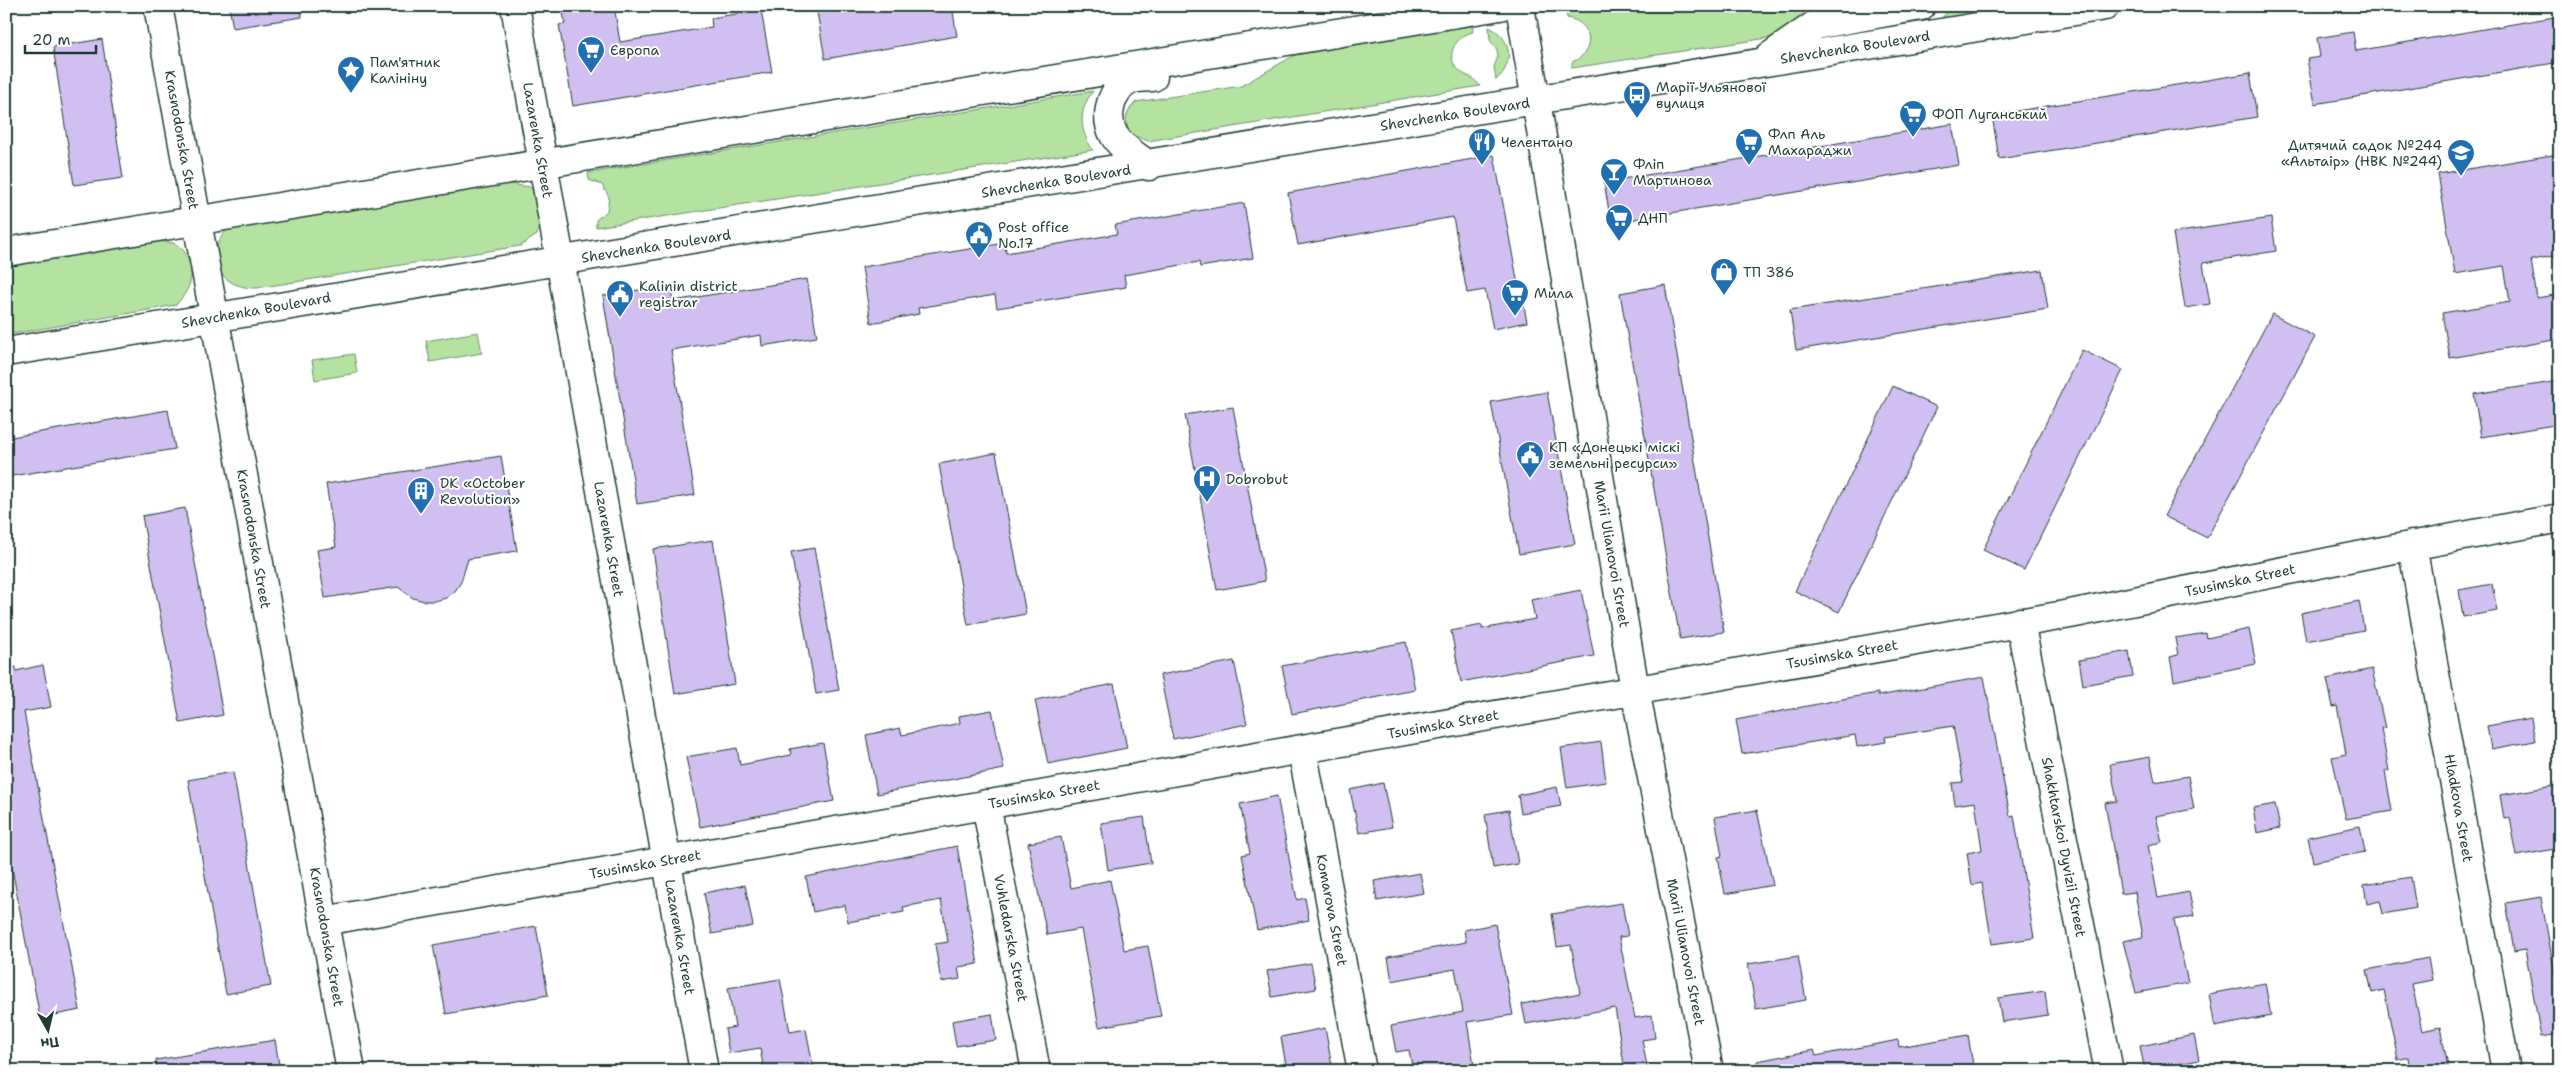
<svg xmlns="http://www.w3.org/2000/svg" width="2566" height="1077" viewBox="0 0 2566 1077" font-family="'Shantell Sans',sans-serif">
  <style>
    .green { fill: #b4e2a1; stroke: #6a906a }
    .building { fill: #d0bff0; stroke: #1f3d34 }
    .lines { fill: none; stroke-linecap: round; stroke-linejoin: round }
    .minor-casing { stroke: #1f3d34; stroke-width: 31 }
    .tertiary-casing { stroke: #1f3d34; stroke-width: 31 }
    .secondary-casing { stroke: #1f3d34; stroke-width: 31 }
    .minor { stroke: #fff; stroke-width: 28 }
    .tertiary { stroke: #fff; stroke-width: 28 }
    .secondary { stroke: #fff; stroke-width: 28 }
    .labels { text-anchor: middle; stroke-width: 4; stroke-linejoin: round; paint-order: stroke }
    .street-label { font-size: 14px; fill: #1f3d34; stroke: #fff }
    .poi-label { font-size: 14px; fill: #1f3d34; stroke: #fff; text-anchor: start }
  </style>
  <rect width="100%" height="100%" fill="#fff"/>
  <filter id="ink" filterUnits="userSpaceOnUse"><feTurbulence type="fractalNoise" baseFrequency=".02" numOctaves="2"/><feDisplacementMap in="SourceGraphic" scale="10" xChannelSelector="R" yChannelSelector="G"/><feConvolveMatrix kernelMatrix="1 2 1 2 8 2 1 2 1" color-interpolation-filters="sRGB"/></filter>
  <g filter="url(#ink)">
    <!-- green -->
    <path class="green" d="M 1594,6 L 1877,6 L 1781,36 L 1572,68 L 1572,62 C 1596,53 1594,22 1567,18 L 1566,11 Z
      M 1952,6 L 2016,6 L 1941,19 Z
      M 1472,25 L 1473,32 C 1456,36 1443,56 1459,70 C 1468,79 1470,73 1480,86 L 1148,141 L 1130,134 C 1124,120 1125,113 1136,102 L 1241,86 L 1295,55 Z
      M 1489,27 C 1512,37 1515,64 1496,80 L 1494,67 L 1498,56 L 1497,50 L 1490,40 Z
      M 1093,91 C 1078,111 1079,130 1093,150 L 596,227 L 596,220 L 607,211 L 609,197 L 602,185 L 589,180 L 588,173 Z
      M 504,183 L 530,187 C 542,201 543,218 537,235 L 520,246 L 257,288 C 221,289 202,259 227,229 Z
      M 154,241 C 160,242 168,241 173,243 C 179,245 185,251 187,256 C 196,276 190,289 176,305 L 6,335 L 6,265 Z
      M 478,332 L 482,353 L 430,362 L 426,341 Z
      M 354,354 L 357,373 L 315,380 L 312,360 Z"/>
    <!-- building -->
    <path class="building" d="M 229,6 L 301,6 L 302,17 L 233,28 Z
      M 562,6 L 614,6 L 620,42 L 712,27 L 711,18 L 761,10 L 772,72 L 573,106 L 559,25 L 565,24 Z
      M 816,6 L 952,6 L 957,36 L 825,59 Z
      M 2560,16 L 2560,62 L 2315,104 L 2307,59 L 2320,57 L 2317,38 L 2353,32 L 2356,51 Z
      M 102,39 L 123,178 L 74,185 L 53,47 Z
      M 2250,73 L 2257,117 L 1999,159 L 1992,115 Z
      M 1952,124 L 1959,165 L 1611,223 L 1604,182 Z
      M 2558,154 L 2560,168 L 2560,255 L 2531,260 L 2537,298 L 2560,294 L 2560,339 L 2450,358 L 2442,313 L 2510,302 L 2504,266 L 2455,274 L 2438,174 Z
      M 1494,155 L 1521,301 L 1523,301 L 1527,322 L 1493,329 L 1485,290 L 1467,293 L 1453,217 L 1298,245 L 1288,193 Z
      M 1244,203 L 1253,258 L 1200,267 L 1199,262 L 1124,275 L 1126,287 L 997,308 L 995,295 L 918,308 L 919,314 L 871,323 L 862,267 L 1005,243 L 1006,253 L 1117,234 L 1115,225 Z
      M 2271,218 L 2276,251 L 2203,263 L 2210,304 L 2185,308 L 2173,233 Z
      M 2042,270 L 2048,309 L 1796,350 L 1790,310 Z
      M 807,279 L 817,337 L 762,346 L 761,335 L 671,350 L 695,495 L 637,504 L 603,296 L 670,285 L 673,301 Z
      M 1665,285 L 1724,632 L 1680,639 L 1620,293 Z
      M 2272,314 L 2315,337 L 2207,538 L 2164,516 Z
      M 2082,350 L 2123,370 L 2024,570 L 1983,550 Z
      M 2560,381 L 2560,424 L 2481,437 L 2474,394 Z
      M 1893,386 L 1937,407 L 1839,612 L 1795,591 Z
      M 1547,392 L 1575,544 L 1519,554 L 1491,402 Z
      M 1233,407 L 1265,581 L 1217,590 L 1185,415 Z
      M 168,410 L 175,449 L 6,477 L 6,438 Z
      M 996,453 L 1026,614 L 968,625 L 939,464 Z
      M 501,456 L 517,551 L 468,559 L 461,582 L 455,591 L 446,598 L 435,601 L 424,601 L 413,598 L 398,587 L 325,598 L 317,550 L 336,547 L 326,484 Z
      M 185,508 L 223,715 L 180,723 L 142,516 Z
      M 713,540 L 735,684 L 675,694 L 653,549 Z
      M 814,548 L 839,690 L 816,694 L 791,552 Z
      M 2492,584 L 2497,611 L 2463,617 L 2459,590 Z
      M 1581,590 L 1594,656 L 1461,682 L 1451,631 L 1482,625 L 1482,629 L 1535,619 L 1531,600 Z
      M 2359,601 L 2364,630 L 2306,641 L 2301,613 Z
      M 2249,629 L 2256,664 L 2174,681 L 2170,657 L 2178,655 L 2175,638 L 2206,633 L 2207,638 Z
      M 1406,642 L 1415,690 L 1292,714 L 1282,666 Z
      M 2129,651 L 2133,676 L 2083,685 L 2079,660 Z
      M 1234,661 L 1247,724 L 1173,739 L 1160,675 Z
      M 43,665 L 51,707 L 24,712 L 80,1010 L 40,1018 L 6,836 L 6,668 L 16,667 L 16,671 Z
      M 2372,669 L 2385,728 L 2381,728 L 2389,771 L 2385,771 L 2392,811 L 2346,819 L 2332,757 L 2346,754 L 2337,706 L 2333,707 L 2327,679 Z
      M 1984,677 L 2010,816 L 2014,815 L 2034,938 L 1992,944 L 1982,883 L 1972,885 L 1967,853 L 1982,850 L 1975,802 L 1955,805 L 1952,783 L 1963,782 L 1953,726 L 1885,737 L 1886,742 L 1857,747 L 1855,735 L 1742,754 L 1736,720 L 1848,698 L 1878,693 L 1878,696 Z
      M 1114,684 L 1127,748 L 1048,764 L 1035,700 Z
      M 992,710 L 1004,769 L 877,794 L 866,735 L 900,728 L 902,735 L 960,723 L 959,716 Z
      M 2531,718 L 2535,741 L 2491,749 L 2487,726 Z
      M 1601,742 L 1606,782 L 1567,788 L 1561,748 Z
      M 823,743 L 834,801 L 700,827 L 686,757 L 737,748 L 740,765 L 791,755 L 790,749 Z
      M 2150,757 L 2155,782 L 2188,776 L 2194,809 L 2156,816 L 2162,842 L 2148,845 L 2158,898 L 2189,892 L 2194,916 L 2174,920 L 2188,983 L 2136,993 L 2123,941 L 2143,937 L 2135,892 L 2121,894 L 2105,803 L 2117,801 L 2110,764 Z
      M 233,772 L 271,986 L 226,994 L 188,780 Z
      M 1383,783 L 1392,827 L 1359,833 L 1350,790 Z
      M 2560,785 L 2560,813 L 2555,814 L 2560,848 L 2517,856 L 2510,818 L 2504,819 L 2500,795 Z
      M 1557,787 L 1561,806 L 1521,813 L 1518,795 Z
      M 1277,796 L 1297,900 L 1305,898 L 1309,920 L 1257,930 L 1242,855 L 1250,853 L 1240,804 Z
      M 2275,804 L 2280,828 L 2257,833 L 2253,808 Z
      M 1509,810 L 1518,864 L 1493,868 L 1485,814 Z
      M 1757,810 L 1773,885 L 1725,894 L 1718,857 L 1722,856 L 1715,817 Z
      M 1144,817 L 1151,863 L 1108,870 L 1101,823 Z
      M 2360,826 L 2365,852 L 2313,862 L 2308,837 Z
      M 1061,837 L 1071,888 L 1110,880 L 1124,950 L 1148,946 L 1161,1016 L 1099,1027 L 1081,929 L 1047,935 L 1028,843 Z
      M 957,846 L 978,964 L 958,967 L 960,979 L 941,982 L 935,944 L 948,942 L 941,900 L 903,907 L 904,912 L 848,922 L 845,905 L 813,912 L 806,877 Z
      M 1420,873 L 1424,893 L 1377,901 L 1374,881 Z
      M 2411,877 L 2416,908 L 2383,914 L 2380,901 L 2367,904 L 2364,885 Z
      M 745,885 L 753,926 L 712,934 L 704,893 Z
      M 2541,897 L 2556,980 L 2560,979 L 2560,1034 L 2541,1037 L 2525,949 L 2514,951 L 2506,903 Z
      M 1622,903 L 1628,936 L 1619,937 L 1635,1018 L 1652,1015 L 1655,1038 L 1642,1040 L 1648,1071 L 1625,1071 L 1615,1008 L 1526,1024 L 1522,1004 L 1580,993 L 1571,945 L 1557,947 L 1552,914 Z
      M 1495,924 L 1513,1015 L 1467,1022 L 1475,1071 L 1413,1071 L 1409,1050 L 1396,1052 L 1391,1026 L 1463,1012 L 1455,969 L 1392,981 L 1388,957 L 1466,942 L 1464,930 Z
      M 536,926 L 548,995 L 446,1014 L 433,945 Z
      M 1798,956 L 1806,1000 L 1756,1009 L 1748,964 Z
      M 2428,958 L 2432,980 L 2412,984 L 2422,1031 L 2440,1027 L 2449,1071 L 2411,1071 L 2409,1057 L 2398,1060 L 2384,990 L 2372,993 L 2367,970 Z
      M 1311,963 L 1316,989 L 1272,997 L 1267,971 Z
      M 780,979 L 790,1032 L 806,1029 L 814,1071 L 764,1071 L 760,1048 L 729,1053 L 725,1029 L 735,1027 L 728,988 Z
      M 2265,983 L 2271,1016 L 2215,1027 L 2209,994 Z
      M 2045,991 L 2048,1015 L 2002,1022 L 1998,998 Z
      M 992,1014 L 996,1040 L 956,1046 L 952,1021 Z
      M 1325,1028 L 1333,1071 L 1287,1071 L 1281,1037 Z
      M 1968,1035 L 1973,1065 L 1941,1071 L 1758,1071 L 1757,1061 L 1814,1050 L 1816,1056 L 1898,1040 L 1899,1047 Z
      M 2194,1035 L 2199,1060 L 2145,1071 L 2140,1046 Z
      M 275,1040 L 280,1071 L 157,1071 L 156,1060 Z"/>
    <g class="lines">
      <defs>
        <path id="minor" d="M 158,6 L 351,1071
          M 515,6 L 704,1071
          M 2412,545 L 2506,1071
          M 2020,622 L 2109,1071
          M 1302,749 L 1362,1071
          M 986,804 L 1036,1071
          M 324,921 L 2070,614 L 2378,552 L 2560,518"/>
        <path id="tertiary" d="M 1520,6 L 1635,690 L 1709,1071"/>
        <path id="secondary" d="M 1769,57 L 1815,25 L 1921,6
          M 1149,166 C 1137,156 1121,148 1114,135 C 1104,118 1110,89 1130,80 C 1136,77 1146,78 1153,77
          M 6,252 C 504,169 1003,92 1500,6
          M 6,352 L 2105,6"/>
      </defs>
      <!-- minor casing -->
      <use href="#minor" class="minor-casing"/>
      <!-- tertiary casing -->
      <use href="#tertiary" class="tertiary-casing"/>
      <!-- secondary casing -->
      <use href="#secondary" class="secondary-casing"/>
      <!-- minor -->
      <use href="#minor" class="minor"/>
      <!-- tertiary -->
      <use href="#tertiary" class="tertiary"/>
      <!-- secondary -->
      <use href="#secondary" class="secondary"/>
    </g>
  </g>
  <!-- icons -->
  <defs>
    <symbol id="supermarket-pin" viewBox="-11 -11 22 30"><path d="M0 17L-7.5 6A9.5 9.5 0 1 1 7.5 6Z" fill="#1f6fb2" stroke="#fff"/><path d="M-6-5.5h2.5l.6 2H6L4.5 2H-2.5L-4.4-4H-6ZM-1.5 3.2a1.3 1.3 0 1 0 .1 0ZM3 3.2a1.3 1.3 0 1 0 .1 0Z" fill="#fff"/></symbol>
    <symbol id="sight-pin" viewBox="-11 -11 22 30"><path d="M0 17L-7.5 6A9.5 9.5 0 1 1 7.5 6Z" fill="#1f6fb2" stroke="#fff"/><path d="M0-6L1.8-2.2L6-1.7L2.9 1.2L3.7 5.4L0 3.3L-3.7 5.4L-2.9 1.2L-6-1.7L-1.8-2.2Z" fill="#fff"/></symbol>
    <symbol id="bus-pin" viewBox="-11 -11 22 30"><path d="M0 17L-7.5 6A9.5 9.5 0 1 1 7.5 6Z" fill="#1f6fb2" stroke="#fff"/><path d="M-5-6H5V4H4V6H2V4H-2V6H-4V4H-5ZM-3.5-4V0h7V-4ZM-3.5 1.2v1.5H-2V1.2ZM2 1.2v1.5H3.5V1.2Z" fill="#fff"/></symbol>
    <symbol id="restaurant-pin" viewBox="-11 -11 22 30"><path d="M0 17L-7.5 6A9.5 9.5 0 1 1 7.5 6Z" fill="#1f6fb2" stroke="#fff"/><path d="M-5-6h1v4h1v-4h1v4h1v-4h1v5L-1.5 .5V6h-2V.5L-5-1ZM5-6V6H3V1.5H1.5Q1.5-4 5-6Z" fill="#fff"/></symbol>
    <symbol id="school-pin" viewBox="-11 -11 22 30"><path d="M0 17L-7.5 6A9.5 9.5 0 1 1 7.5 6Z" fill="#1f6fb2" stroke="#fff"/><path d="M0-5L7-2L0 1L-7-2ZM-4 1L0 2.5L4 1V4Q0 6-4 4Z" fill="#fff"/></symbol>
    <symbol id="bar-pin" viewBox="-11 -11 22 30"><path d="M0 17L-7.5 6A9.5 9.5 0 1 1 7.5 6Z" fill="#1f6fb2" stroke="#fff"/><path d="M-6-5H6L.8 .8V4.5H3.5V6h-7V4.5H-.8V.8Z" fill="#fff"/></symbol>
    <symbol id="civic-pin" viewBox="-11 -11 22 30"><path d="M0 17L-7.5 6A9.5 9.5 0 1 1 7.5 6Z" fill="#1f6fb2" stroke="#fff"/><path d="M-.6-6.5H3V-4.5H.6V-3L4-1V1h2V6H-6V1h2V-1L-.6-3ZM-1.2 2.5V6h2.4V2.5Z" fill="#fff"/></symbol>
    <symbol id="shop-pin" viewBox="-11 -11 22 30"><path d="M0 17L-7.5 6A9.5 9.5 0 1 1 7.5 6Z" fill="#1f6fb2" stroke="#fff"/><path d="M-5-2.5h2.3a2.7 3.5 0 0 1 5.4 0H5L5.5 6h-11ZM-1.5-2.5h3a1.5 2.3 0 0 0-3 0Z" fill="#fff"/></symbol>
    <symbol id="hospital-pin" viewBox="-11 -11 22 30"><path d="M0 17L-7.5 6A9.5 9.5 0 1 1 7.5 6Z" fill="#1f6fb2" stroke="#fff"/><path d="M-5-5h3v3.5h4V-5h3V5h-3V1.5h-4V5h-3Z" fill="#fff"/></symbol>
    <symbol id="building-pin" viewBox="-11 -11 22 30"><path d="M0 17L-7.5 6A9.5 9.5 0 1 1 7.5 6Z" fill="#1f6fb2" stroke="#fff"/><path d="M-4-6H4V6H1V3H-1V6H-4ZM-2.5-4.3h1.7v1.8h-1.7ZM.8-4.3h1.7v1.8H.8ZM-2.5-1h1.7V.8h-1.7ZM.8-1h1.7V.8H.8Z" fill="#fff"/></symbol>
  </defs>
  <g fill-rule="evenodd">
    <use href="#supermarket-pin" x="575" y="34" width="32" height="43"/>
    <use href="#sight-pin" x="335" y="54" width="32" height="43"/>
    <use href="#bus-pin" x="1621" y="79" width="32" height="43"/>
    <use href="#supermarket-pin" x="1897" y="98" width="32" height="43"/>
    <use href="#restaurant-pin" x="1466" y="126" width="32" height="43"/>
    <use href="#supermarket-pin" x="1733" y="126" width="32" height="43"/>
    <use href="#school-pin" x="2445" y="137" width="32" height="43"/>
    <use href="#bar-pin" x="1598" y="156" width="32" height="43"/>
    <use href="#supermarket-pin" x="1603" y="202" width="32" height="43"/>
    <use href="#civic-pin" x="963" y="219" width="32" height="43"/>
    <use href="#shop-pin" x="1708" y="256" width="32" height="43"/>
    <use href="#supermarket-pin" x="1499" y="277" width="32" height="43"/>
    <use href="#civic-pin" x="604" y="278" width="32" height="43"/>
    <use href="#civic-pin" x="1514" y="439" width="32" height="43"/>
    <use href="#hospital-pin" x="1191" y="463" width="32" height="43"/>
    <use href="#building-pin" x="405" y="475" width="32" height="43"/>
  </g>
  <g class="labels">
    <!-- street labels -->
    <g class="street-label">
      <text transform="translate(1855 47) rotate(-9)" y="5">Shevchenka Boulevard</text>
      <text transform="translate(1455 114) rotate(-9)" y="5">Shevchenka Boulevard</text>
      <text transform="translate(182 140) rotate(80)" y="5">Krasnodonska Street</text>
      <text transform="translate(538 140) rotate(80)" y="5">Lazarenka Street</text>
      <text transform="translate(1056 181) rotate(-9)" y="5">Shevchenka Boulevard</text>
      <text transform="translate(656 246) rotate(-9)" y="5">Shevchenka Boulevard</text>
      <text transform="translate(256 310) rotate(-10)" y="5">Shevchenka Boulevard</text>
      <text transform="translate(254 539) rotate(80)" y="5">Krasnodonska Street</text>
      <text transform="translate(609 539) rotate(80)" y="5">Lazarenka Street</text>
      <text transform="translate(1612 554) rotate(80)" y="5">Marii Ulianovoi Street</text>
      <text transform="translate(2240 580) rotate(-12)" y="5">Tsusimska Street</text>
      <text transform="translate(1842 654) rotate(-10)" y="5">Tsusimska Street</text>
      <text transform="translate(1443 724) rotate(-10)" y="5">Tsusimska Street</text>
      <text transform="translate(1044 794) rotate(-10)" y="5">Tsusimska Street</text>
      <text transform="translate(2459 808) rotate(80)" y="5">Hladkova Street</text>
      <text transform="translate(2064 847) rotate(79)" y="5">Shakhtarskoi Dyvizii Street</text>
      <text transform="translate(645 864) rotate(-10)" y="5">Tsusimska Street</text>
      <text transform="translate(1332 910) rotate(79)" y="5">Komarova Street</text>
      <text transform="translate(327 937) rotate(80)" y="5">Krasnodonska Street</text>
      <text transform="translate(680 937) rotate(80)" y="5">Lazarenka Street</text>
      <text transform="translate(1011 938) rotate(79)" y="5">Vuhledarska Street</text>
      <text transform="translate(1686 952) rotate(79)" y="5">Marii Ulianovoi Street</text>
    </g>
    <!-- poi labels -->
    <g class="poi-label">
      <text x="610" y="55">Європа</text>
      <text x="370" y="67">Пам'ятник<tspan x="370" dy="16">Калініну</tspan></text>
      <text x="1656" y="92">Марії Ульянової<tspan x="1656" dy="16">вулиця</tspan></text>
      <text x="1932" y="119">ФОП Луганський</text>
      <text x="1768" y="139">Флп Аль<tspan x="1768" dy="16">Махараджи</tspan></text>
      <text x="1501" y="147">Челентано</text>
      <text x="2442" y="150" text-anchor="end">Дитячий садок №244<tspan x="2442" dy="16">«Альтаір» (НВК №244)</tspan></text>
      <text x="1633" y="169">Фліп<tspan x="1633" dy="16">Мартинова</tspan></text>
      <text x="1638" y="223">ДНП</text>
      <text x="998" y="232">Post office<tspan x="998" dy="16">No.17</tspan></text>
      <text x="1743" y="277">ТП 386</text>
      <text x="639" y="291">Kalinin district<tspan x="639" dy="16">registrar</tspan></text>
      <text x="1534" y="298">Мила</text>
      <text x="1549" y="452">КП «Донецькі міскі<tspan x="1549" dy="16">земельні ресурси»</tspan></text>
      <text x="1226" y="484">Dobrobut</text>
      <text x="440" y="488">DK «October<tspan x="440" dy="16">Revolution»</tspan></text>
    </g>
  </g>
  <!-- margin -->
  <rect width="2566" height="1077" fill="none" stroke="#fff" stroke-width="25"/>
  <rect x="12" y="12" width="2541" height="1052" fill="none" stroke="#1f3d34" stroke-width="2" filter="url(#ink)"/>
  <!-- north arrow -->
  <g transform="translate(48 1030) rotate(172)" stroke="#ffffff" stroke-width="4" paint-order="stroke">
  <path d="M0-4L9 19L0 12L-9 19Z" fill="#1f3d34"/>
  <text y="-8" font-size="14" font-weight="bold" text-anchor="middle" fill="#1f3d34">Пн</text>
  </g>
  <!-- scale -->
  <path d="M25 45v8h71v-8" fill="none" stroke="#1f3d34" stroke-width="2.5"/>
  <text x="32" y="45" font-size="15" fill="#1f3d34" stroke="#ffffff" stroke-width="4" paint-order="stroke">20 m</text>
</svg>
